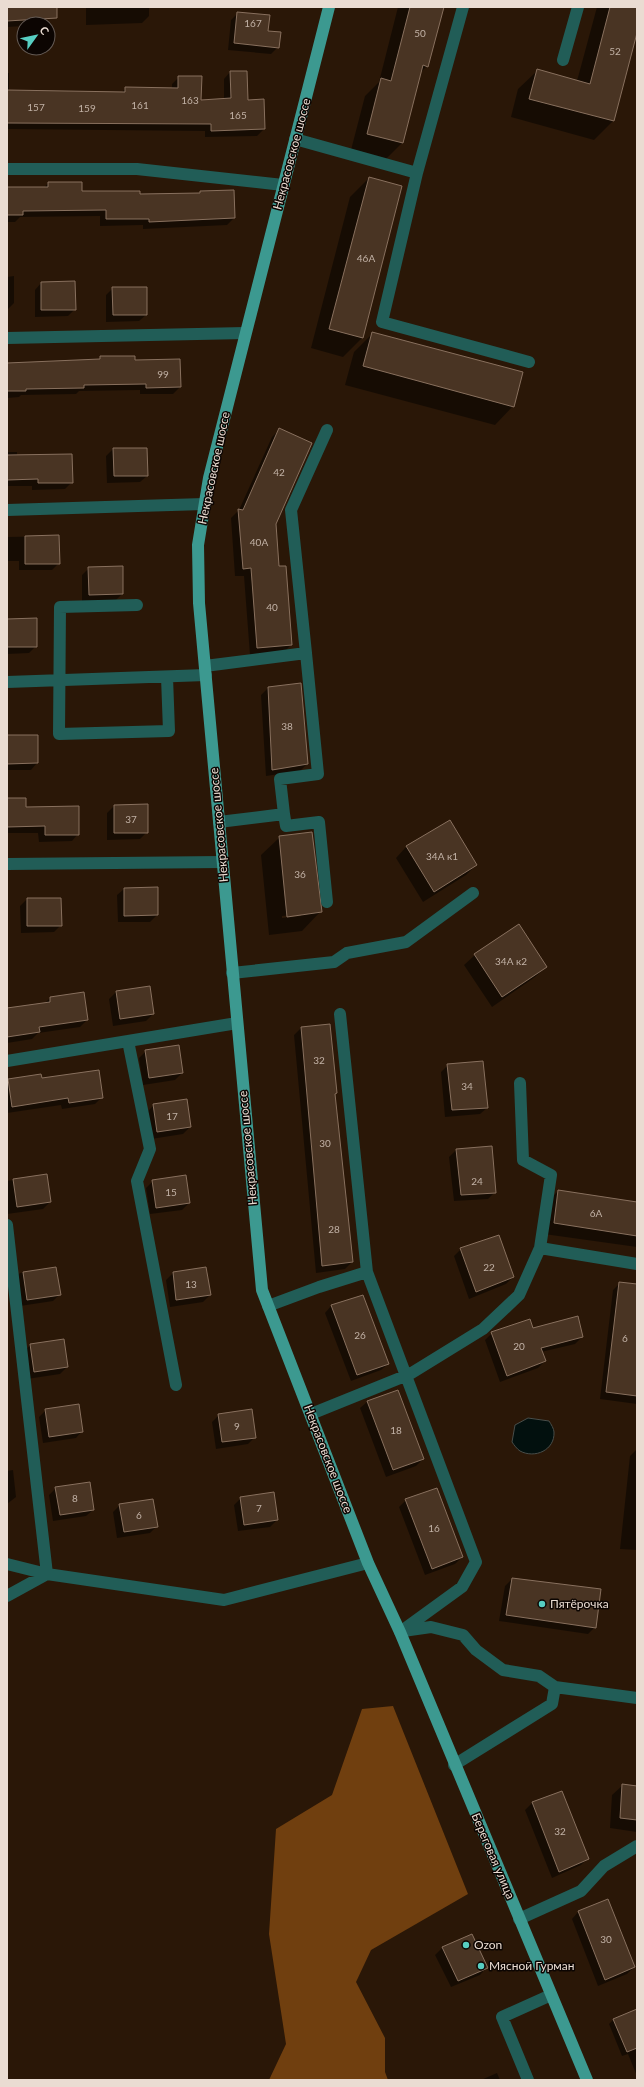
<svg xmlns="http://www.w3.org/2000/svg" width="644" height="2087" viewBox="0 0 644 2087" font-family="Lato,sans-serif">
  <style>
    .forest { fill: #703f0f }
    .water { fill: #02100e; stroke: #484d49 }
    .shadow { fill: #0007; fill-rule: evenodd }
    .building { fill: #493423; stroke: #88705e }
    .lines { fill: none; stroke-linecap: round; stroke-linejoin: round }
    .minor { stroke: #215d57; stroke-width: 12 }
    .major { stroke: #3c9990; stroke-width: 12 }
    .poi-dot { fill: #57cec2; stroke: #0c0502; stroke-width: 1.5 }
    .labels { text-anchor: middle; stroke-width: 3; stroke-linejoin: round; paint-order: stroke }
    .number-label { font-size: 10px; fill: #c2b2a6 }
    .street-label { font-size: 12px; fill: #eadcd2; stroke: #0c0502 }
    .poi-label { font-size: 12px; fill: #eadcd2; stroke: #0c0502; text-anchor: start }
  </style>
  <rect width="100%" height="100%" fill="#2a1707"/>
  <!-- forest -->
  <path class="forest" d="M 393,1706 L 468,1894 L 371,1950 L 356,1982 L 385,2038 L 385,2072 L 388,2080 L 269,2080 L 286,2044 L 269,1934 L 276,1829 L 332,1795 L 362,1709 Z"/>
  <!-- water -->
  <path class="water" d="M 528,1418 L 549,1421 C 551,1424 554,1429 554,1432 C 555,1450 535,1459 520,1451 C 517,1449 514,1445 512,1442 L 515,1425 Z"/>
  <!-- shadow -->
  <path class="shadow" d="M 7,7 L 34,7 L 34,19 L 29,24 L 24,24 L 24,26 L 7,27 Z
    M 86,7 L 149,7 L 149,16 L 142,23 L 86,25 Z
    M 398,7 L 443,7 L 427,66 L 420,73 L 402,143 L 386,159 L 351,150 L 365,96 L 379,82 Z
    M 597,7 L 637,7 L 637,29 L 613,121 L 594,140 L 511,117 L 518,89 L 537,71 L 577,81 Z
    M 238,13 L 267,32 L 278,47 L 271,54 L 228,50 L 231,20 Z
    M 230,72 L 264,129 L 257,136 L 205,137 L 205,131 L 7,129 L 7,73 L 9,73 L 9,91 L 121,93 L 126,88 L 172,88 L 172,84 L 179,77 L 200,101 L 224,100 L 224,79 Z
    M 369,178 L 401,187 L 362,338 L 343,357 L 311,348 L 350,197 Z
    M 48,183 L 81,192 L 139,195 L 198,194 L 200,192 L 234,218 L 227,225 L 143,229 L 143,225 L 100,226 L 100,216 L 20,217 L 15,222 L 7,222 L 7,188 L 44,188 Z
    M 14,276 L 14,303 L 7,310 L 7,277 Z
    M 41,283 L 75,309 L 68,316 L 35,317 L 35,290 Z
    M 113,288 L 146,315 L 139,321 L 106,322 L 106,295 Z
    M 373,333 L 513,406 L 495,425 L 345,385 L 354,352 Z
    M 101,357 L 134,361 L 179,360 L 180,387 L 173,394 L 140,394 L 140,390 L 79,391 L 76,394 L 21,395 L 19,397 L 7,398 L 7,363 L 98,360 Z
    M 279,430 L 275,524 L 278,567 L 291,645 L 283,653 L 250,655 L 244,576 L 235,576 L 231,518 L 239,510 L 272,437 Z
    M 113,449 L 147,476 L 140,482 L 107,483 L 106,456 Z
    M 7,452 L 17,452 L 17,456 L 72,482 L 65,489 L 32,490 L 32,486 L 7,486 Z
    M 58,536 L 59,563 L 52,570 L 19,570 L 19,561 L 7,561 L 7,537 Z
    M 122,567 L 122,594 L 115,601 L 82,601 L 82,575 L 89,568 Z
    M 7,620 L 36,646 L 29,653 L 7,654 Z
    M 300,685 L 307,764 L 300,771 L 266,776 L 261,695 L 268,688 Z
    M 7,736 L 37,763 L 31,770 L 7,770 Z
    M 7,799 L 25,808 L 78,834 L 72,841 L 39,842 L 38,833 L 7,833 Z
    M 147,805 L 147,832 L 140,839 L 107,840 L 107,813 L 114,806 Z
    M 449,821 L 476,865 L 466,875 L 423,902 L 396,858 L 406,847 Z
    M 280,837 L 320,912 L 302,931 L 269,935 L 261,855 ZM 301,914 L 301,916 L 282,918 L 282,916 Z
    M 124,889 L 157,915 L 150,922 L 118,922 L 117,895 Z
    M 27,899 L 61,925 L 54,932 L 21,933 L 20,906 Z
    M 475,955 L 546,967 L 535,977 L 492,1007 L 464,965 Z
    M 149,987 L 153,1014 L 146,1021 L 113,1026 L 109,999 L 116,992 Z
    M 50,998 L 87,1020 L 80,1027 L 38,1033 L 32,1039 L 7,1043 L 7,1009 L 44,1004 Z
    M 301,1028 L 336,1093 L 334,1095 L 352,1262 L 345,1269 L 316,1273 L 294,1035 Z
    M 146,1051 L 182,1073 L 175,1080 L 143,1085 L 139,1058 Z
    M 448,1065 L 487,1108 L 480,1114 L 445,1117 L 441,1072 Z
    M 41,1075 L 41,1079 L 102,1097 L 95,1104 L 62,1109 L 61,1105 L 7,1113 L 7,1080 Z
    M 154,1105 L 190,1127 L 183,1134 L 151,1139 L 147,1112 Z
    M 456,1150 L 495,1192 L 488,1199 L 454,1201 L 449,1157 Z
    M 46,1175 L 50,1202 L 43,1209 L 7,1214 L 7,1181 Z
    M 153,1181 L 189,1203 L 182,1210 L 150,1214 L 146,1188 Z
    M 558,1191 L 637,1203 L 637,1247 L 544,1234 L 548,1201 Z
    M 461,1249 L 513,1277 L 506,1284 L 469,1299 L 454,1256 Z
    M 56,1268 L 60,1294 L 53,1301 L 20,1306 L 13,1280 L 20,1273 Z
    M 206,1269 L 210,1295 L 203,1302 L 170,1307 L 166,1280 L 173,1273 Z
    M 620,1283 L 637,1285 L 637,1404 L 600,1399 L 613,1290 Z
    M 362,1296 L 388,1364 L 381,1370 L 351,1381 L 325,1313 L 331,1306 Z
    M 533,1329 L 582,1337 L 575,1344 L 541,1352 L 545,1361 L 538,1368 L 500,1382 L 485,1340 L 492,1333 Z
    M 30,1345 L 67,1367 L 60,1374 L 27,1379 L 24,1352 Z
    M 398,1391 L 423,1459 L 416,1466 L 386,1477 L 360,1408 L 367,1402 Z
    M 46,1410 L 82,1431 L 76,1438 L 43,1443 L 39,1417 Z
    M 219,1415 L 255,1437 L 248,1444 L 216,1449 L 212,1422 Z
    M 637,1449 L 637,1550 L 620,1549 L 630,1456 Z
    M 13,1470 L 16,1497 L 7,1504 L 7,1471 Z
    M 56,1488 L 93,1510 L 86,1516 L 53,1521 L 49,1495 Z
    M 241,1498 L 277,1520 L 270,1527 L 238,1531 L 234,1505 Z
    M 406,1500 L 462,1557 L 455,1564 L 425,1575 L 399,1507 Z
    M 120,1505 L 157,1526 L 150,1533 L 117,1538 L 113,1512 Z
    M 512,1579 L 595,1627 L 588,1634 L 499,1621 L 505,1586 Z
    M 623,1785 L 637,1787 L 637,1832 L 610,1828 L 612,1795 Z
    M 561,1792 L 588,1858 L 581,1865 L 552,1878 L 525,1810 L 532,1803 Z
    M 578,1912 L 634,1967 L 627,1974 L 598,1986 L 572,1919 Z
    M 471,1935 L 486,1968 L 480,1975 L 451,1987 L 435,1955 L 442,1948 Z
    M 637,2010 L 637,2076 L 628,2054 L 622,2056 L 609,2024 L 613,2020 Z
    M 497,2073 L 500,2080 L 481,2080 Z"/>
  <!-- building -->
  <path class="building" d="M 7,7 L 57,7 L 57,18 L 7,21 Z
    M 410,7 L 444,7 L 428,67 L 423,65 L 403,143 L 367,134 L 381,78 L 391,81 Z
    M 610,7 L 637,7 L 637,33 L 614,121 L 529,99 L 537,69 L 590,84 Z
    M 237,12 L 270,15 L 268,31 L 281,32 L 279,48 L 234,43 Z
    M 230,71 L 247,71 L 248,100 L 264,99 L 265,129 L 211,131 L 211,124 L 7,123 L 7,90 L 125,92 L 125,87 L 178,88 L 178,76 L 202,76 L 201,100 L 231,98 Z
    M 369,177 L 402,186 L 363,338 L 329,329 Z
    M 48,182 L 82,182 L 82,191 L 140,191 L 140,194 L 200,193 L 200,191 L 234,190 L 235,218 L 149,222 L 149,219 L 106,219 L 106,210 L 23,211 L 23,215 L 7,215 L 7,187 L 48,187 Z
    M 75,281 L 76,310 L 41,310 L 41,282 Z
    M 112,287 L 147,287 L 147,315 L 113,315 Z
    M 372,332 L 523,372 L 514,407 L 363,366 Z
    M 100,356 L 135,356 L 135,360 L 180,359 L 181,387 L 146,388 L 146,384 L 84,385 L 84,388 L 26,389 L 26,391 L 7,391 L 7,363 L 100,359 Z
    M 279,428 L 312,443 L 276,524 L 279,566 L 286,566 L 292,645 L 257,648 L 251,568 L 243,569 L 238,509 L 243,510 Z
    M 113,448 L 147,448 L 148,476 L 114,476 Z
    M 72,454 L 73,483 L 38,483 L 38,479 L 7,480 L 7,455 Z
    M 59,535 L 60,564 L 25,564 L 25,536 Z
    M 123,566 L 123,594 L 89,595 L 88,567 Z
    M 37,618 L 37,647 L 7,647 L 7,619 Z
    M 301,683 L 308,764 L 272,770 L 268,687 Z
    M 7,735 L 38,735 L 38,763 L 7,764 Z
    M 7,798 L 26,798 L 26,807 L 79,806 L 79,835 L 45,835 L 45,826 L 7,827 Z
    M 148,804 L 148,833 L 114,833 L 114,805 Z
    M 450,820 L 477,865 L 434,892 L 406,846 Z
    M 312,832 L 322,912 L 287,917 L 279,836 Z
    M 158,887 L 158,915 L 124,916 L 124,888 Z
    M 27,898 L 61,898 L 62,926 L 27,926 Z
    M 519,924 L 547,967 L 502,997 L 474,954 Z
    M 150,986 L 154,1014 L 120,1019 L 116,991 Z
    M 84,992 L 88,1020 L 39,1027 L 40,1032 L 7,1037 L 7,1008 L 50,1002 L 50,997 Z
    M 330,1024 L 337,1093 L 335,1094 L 353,1262 L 322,1266 L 301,1027 Z
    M 179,1045 L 183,1073 L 149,1078 L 145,1050 Z
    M 483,1061 L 488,1108 L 452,1110 L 447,1064 Z
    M 99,1070 L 103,1098 L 69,1103 L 68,1098 L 12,1107 L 8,1079 L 41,1074 L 42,1078 Z
    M 187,1099 L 191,1127 L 157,1132 L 153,1104 Z
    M 492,1146 L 496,1193 L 461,1195 L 456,1149 Z
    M 47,1174 L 51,1202 L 17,1207 L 13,1179 Z
    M 186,1175 L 190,1203 L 156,1208 L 152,1180 Z
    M 558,1190 L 637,1202 L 637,1236 L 554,1223 Z
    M 499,1235 L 514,1277 L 476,1292 L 460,1248 Z
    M 56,1267 L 61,1295 L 27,1300 L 23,1272 Z
    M 206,1267 L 211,1295 L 176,1300 L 173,1272 Z
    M 619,1282 L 637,1284 L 637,1396 L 606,1392 Z
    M 363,1295 L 389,1364 L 357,1375 L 331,1305 Z
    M 578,1316 L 583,1337 L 541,1348 L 546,1361 L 507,1376 L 491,1332 L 530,1319 L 533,1328 Z
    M 64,1339 L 68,1367 L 34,1372 L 30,1344 Z
    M 398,1390 L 424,1459 L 393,1470 L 367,1401 Z
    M 79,1404 L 83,1432 L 49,1437 L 45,1409 Z
    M 252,1409 L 256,1438 L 222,1442 L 218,1414 Z
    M 90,1482 L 94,1510 L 60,1515 L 55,1487 Z
    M 437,1488 L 463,1557 L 432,1569 L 405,1499 Z
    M 274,1492 L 278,1520 L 244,1525 L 240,1497 Z
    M 153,1499 L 158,1527 L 124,1532 L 119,1504 Z
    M 512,1578 L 601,1589 L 596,1628 L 506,1615 Z
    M 622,1784 L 637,1786 L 637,1820 L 620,1818 Z
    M 562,1791 L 589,1859 L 559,1872 L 532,1802 Z
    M 608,1899 L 635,1967 L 605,1980 L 578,1911 Z
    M 472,1934 L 488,1968 L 458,1981 L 442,1947 Z
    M 637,2009 L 637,2048 L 627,2052 L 613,2019 Z"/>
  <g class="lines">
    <!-- minor -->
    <path class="minor" d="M 563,60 L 578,7
      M 295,139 L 417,173 L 382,322 L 529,362
      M 7,169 L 137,169 L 283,185
      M 417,173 L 463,7
      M 7,338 L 245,333
      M 7,510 L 204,504
      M 137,605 L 60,607 L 59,734 L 169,731 L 167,677
      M 205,666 L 306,653 L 291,510 L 327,430
      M 7,682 L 206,675
      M 284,814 L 280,779 L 318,774 L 306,653
      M 219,822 L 284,814 L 286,826 L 319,822 L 327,902
      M 7,864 L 222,862
      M 232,973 L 334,962 L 347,953 L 406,942 L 473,893
      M 128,1041 L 150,1149 L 137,1181 L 176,1385
      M 7,1061 L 237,1023
      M 520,1083 L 523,1160 L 551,1175 L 540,1248 L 637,1264
      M 7,1225 L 47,1574 L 7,1596
      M 367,1272 L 476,1562 L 462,1587 L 400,1632
      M 268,1306 L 319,1287 L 367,1272 L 340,1014
      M 311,1414 L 410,1374 L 483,1329 L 519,1295 L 540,1248
      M 7,1564 L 47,1574 L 224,1600 L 368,1563
      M 403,1631 L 431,1627 L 463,1635 L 476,1650 L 503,1670 L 539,1676 L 555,1687 L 637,1698
      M 454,1765 L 552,1704 L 555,1687
      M 519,1919 L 581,1891 L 604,1866 L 637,1846
      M 528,2080 L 502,2017 L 551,1995"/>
    <!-- major -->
    <path class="major" d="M 329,7 L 209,478 L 198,545 L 199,603 L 262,1290 L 368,1563 L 400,1632 L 587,2080"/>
  </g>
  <!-- markers -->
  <g class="poi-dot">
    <circle cx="542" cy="1604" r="4"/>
    <circle cx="466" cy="1945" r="4"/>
    <circle cx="481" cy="1966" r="4"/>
  </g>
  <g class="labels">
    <!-- number labels -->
    <g class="number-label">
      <text x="253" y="27">167</text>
      <text x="420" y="37">50</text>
      <text x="615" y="55">52</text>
      <text x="190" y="104">163</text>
      <text x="140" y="109">161</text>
      <text x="36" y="111">157</text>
      <text x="87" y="112">159</text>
      <text x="238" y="119">165</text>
      <text x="366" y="262">46А</text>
      <text x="163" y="378">99</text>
      <text x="279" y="476">42</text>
      <text x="259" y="546">40А</text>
      <text x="272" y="611">40</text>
      <text x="287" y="730">38</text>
      <text x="131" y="823">37</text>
      <text x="442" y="860">34А к1</text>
      <text x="300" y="878">36</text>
      <text x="511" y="965">34А к2</text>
      <text x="319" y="1064">32</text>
      <text x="467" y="1090">34</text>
      <text x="172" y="1120">17</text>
      <text x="325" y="1147">30</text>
      <text x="477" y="1185">24</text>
      <text x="171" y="1196">15</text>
      <text x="596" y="1217">6А</text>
      <text x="334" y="1233">28</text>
      <text x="489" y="1271">22</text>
      <text x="191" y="1288">13</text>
      <text x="360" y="1339">26</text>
      <text x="625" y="1342">6</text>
      <text x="519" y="1350">20</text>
      <text x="237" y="1430">9</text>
      <text x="396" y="1434">18</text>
      <text x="75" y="1502">8</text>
      <text x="259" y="1512">7</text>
      <text x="139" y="1519">6</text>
      <text x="434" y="1532">16</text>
      <text x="560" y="1835">32</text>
      <text x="606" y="1943">30</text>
    </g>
    <!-- street labels -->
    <g class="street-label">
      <text transform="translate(292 154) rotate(-75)" y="4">Некрасовское шоссе</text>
      <text transform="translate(214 468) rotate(-78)" y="4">Некрасовское шоссе</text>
      <text transform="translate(219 825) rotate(-95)" y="4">Некрасовское шоссе</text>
      <text transform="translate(248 1148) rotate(-95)" y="4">Некрасовское шоссе</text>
      <text transform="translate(328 1459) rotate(69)" y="4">Некрасовское шоссе</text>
      <text transform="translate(493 1856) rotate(67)" y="4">Береговая улица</text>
    </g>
    <!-- poi labels -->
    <g class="poi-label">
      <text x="550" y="1608">Пятёрочка</text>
      <text x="474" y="1949">Ozon</text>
      <text x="489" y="1970">Мясной Гурман</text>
    </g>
  </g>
  <!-- border -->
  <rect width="644" height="2087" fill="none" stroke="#eadcd2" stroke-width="16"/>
  <!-- north arrow -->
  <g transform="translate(36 36) rotate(57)"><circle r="19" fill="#0c0502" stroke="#655b55"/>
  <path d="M0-3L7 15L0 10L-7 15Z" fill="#57cec2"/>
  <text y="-6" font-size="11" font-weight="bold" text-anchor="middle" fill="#eadcd2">С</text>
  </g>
</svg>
